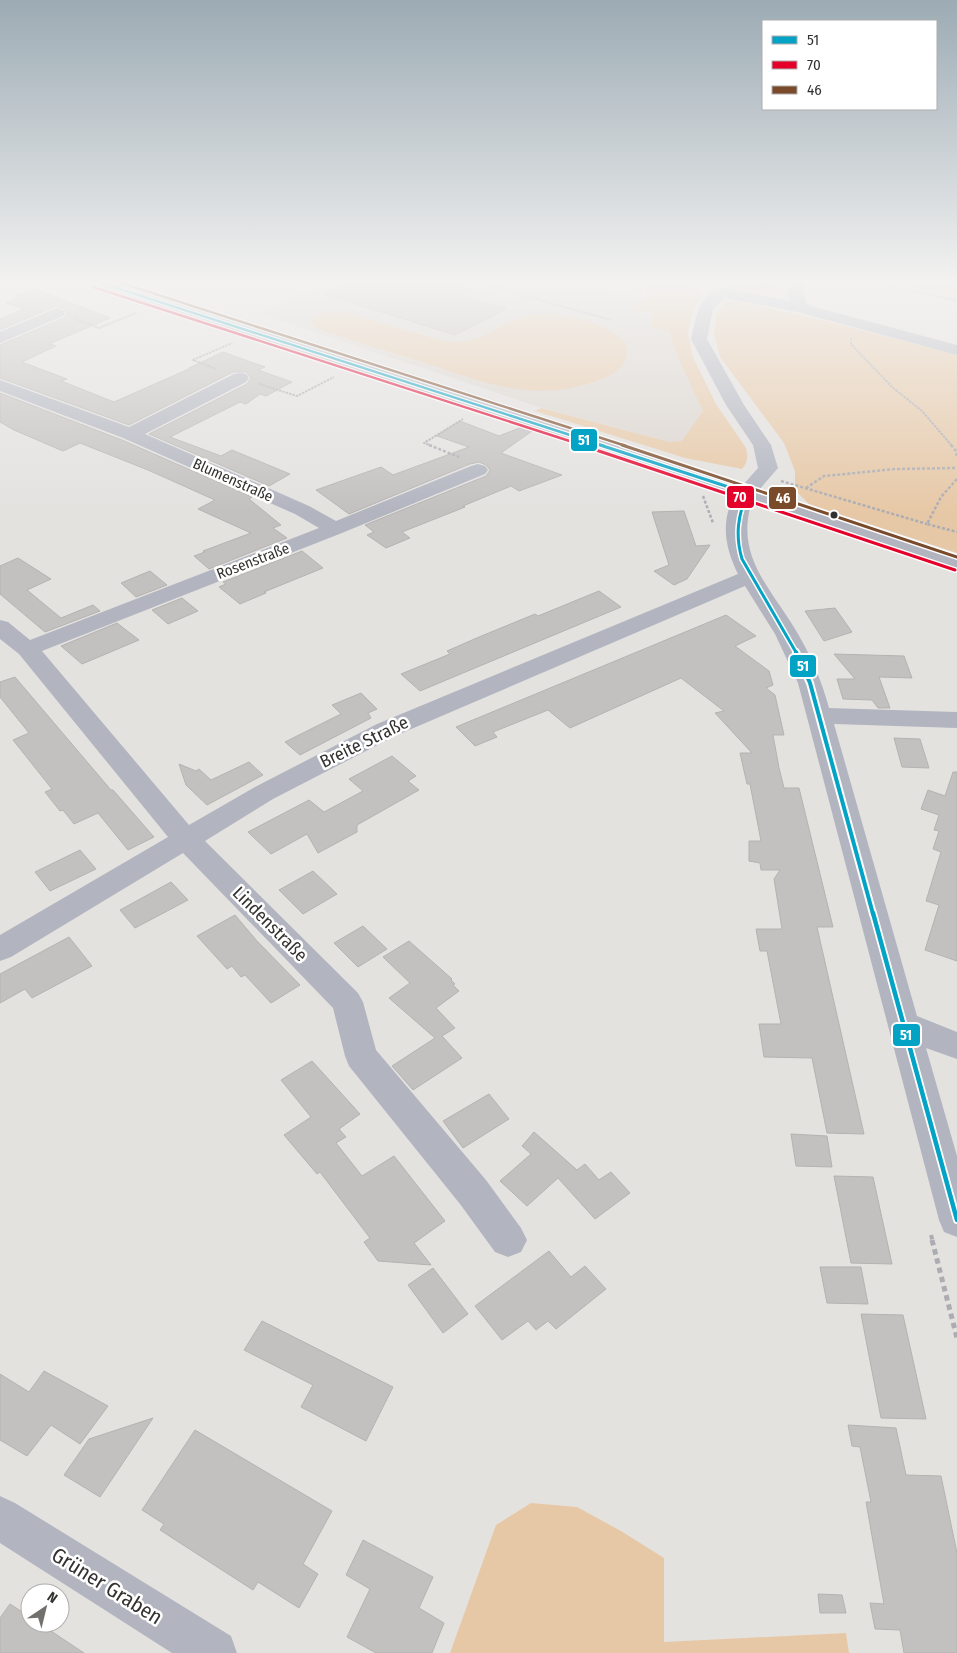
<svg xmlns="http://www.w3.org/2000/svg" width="957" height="1653" viewBox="0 0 957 1653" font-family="'Fira Sans Condensed',sans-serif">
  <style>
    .built { fill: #dcd5ce }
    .green { fill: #e7c8a6 }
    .building { fill: #c3c1bf; stroke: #b5b3b1 }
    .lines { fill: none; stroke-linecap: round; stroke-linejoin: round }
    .path-far3 { stroke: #acadb3; stroke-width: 2; stroke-dasharray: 2.5 1; stroke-linecap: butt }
    .path-far2 { stroke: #acadb3; stroke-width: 2.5; stroke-dasharray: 3 2; stroke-linecap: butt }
    .path-far1 { stroke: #acadb3; stroke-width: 4; stroke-dasharray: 4.5 3; stroke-linecap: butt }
    .path { stroke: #acadb3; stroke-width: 5; stroke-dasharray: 5.5 4; stroke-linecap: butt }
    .minor { fill: #b2b5c0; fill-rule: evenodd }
    .bus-1-far3-casing { stroke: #fff; stroke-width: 5 }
    .bus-1-far2-casing { stroke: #fff; stroke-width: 6 }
    .bus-1-far1-casing { stroke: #fff; stroke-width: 8 }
    .bus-1-casing { stroke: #fff; stroke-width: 8 }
    .bus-2-far1-casing { stroke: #fff; stroke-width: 5 }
    .bus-2-casing { stroke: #fff; stroke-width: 6 }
    .bus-3-far1-casing { stroke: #fff; stroke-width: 5 }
    .bus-3-casing { stroke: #fff; stroke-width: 6 }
    .bus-1-far3 { stroke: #03a3c6; stroke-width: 2.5 }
    .bus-1-far2 { stroke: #03a3c6; stroke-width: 3 }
    .bus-1-far1 { stroke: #03a3c6; stroke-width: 4 }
    .bus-1 { stroke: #03a3c6; stroke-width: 4.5 }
    .bus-2-far1 { stroke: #e4002b; stroke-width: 2.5 }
    .bus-2 { stroke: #e4002b; stroke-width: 3 }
    .bus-3-far1 { stroke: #7a4b2a; stroke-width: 2.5 }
    .bus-3 { stroke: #7a4b2a; stroke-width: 3 }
    .bus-dot { fill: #343230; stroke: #fff; stroke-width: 2 }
    .labels { text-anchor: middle; stroke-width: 5; stroke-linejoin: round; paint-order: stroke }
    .far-street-label { font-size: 15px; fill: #343230; stroke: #fff }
    .street-label { font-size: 18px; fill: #343230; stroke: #fff }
    .near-street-label { font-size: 21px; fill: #343230; stroke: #fff }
    .line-badge { stroke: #fff; stroke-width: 2 }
    .badge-label { font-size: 14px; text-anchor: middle; font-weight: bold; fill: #fff }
  </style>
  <rect width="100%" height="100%" fill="#e4e2df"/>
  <!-- built -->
  <path class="built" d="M 295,281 L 575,281 L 646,300 L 631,310 L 653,313 L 651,328 L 670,330 L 703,411 L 683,441 L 669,442 L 542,408 L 260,314 L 313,288 Z"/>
  <!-- green -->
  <path class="green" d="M 647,281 C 665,281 686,280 701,292 L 692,313 L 688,334 L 693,357 L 716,404 L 746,448 C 748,457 748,462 742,469 L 685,458 L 535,411 L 541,408 L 669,442 L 682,441 L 703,411 L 676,353 L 669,331 L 651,328 L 652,313 L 630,310 L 646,300 Z
    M 699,281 L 781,281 L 772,298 Z
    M 885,281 L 957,281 L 957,298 Z
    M 735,301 L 827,321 L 957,355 L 957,553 L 809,504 L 795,490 L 795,471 L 784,443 L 720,357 L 714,335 L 716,315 L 725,302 Z
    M 334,311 L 350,313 L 438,340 C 480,347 482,333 516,319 C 542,308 584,317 608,329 C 638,344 630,369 602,379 C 535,404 488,384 425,363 C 390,352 355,341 321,330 L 311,323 L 316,316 Z
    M 531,1503 L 577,1507 L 621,1531 L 664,1558 L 664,1642 L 846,1633 L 849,1653 L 450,1653 L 496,1525 Z"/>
  <!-- building -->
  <path class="building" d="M 354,281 L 443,281 L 473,290 L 462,296 L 506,309 L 455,335 L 324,294 Z
    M 37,290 L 110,318 L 49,344 L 56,346 L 22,362 L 67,379 L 61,381 L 114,402 L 191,368 L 189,368 L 223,352 L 265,367 L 258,370 L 292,382 L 266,396 L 260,394 L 246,404 L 240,402 L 170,437 L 221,456 L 232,450 L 290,474 L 269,486 L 149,434 L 247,384 L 251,378 L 246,372 L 233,372 L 129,425 L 0,378 L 0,345 L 64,318 L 67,314 L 64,308 L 56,306 L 0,330 L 0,319 L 24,309 L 6,303 Z
    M 0,393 L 122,440 L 252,497 L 249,499 L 281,525 L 273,528 L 287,538 L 209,569 L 194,556 L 205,552 L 203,551 L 251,533 L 198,509 L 215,500 L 148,470 L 80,443 L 63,451 L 14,430 L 0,422 Z
    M 460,421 L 499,436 L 522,427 L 532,431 L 501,453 L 562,475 L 519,491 L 511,486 L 463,506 L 465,507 L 402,532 L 410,538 L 386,548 L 367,535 L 374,532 L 365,525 L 486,476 L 490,470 L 486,465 L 479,462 L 470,464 L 349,514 L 316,490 L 381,467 L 393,475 L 469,447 L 437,436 Z
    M 684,511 L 696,546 L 710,545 L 687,579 L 674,585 L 654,571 L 669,565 L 652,512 Z
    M 302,551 L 323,568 L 264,592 L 266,593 L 240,604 L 219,587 L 226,584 L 223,582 Z
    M 18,558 L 51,579 L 27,590 L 61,618 L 93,605 L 100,611 L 45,632 L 0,594 L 0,566 Z
    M 150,571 L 167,585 L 136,597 L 121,583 Z
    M 599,591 L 621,607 L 420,691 L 401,674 L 450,654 L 447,651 L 479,637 L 535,614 L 538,616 Z
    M 182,598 L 198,611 L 168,624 L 152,610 Z
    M 835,608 L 852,632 L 824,641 L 805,611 Z
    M 726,615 L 756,636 L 735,646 L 769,671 L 773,685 L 766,688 L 775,695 L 784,735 L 773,735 L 779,768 L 784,788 L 799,788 L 833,927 L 817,927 L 864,1134 L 827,1133 L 812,1058 L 764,1057 L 759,1024 L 781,1024 L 767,951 L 760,951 L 756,929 L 782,929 L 774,879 L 780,870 L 761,870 L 760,863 L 749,861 L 749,841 L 761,841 L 750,784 L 747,784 L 740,753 L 752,753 L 715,713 L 724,711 L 681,678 L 570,728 L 548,710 L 493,732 L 497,737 L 475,746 L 456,727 Z
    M 117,623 L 139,640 L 82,664 L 61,646 Z
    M 834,654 L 904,656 L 912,678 L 879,677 L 890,708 L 878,708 L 872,700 L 843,699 L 837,679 L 855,679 Z
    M 15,677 L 111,790 L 113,790 L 154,837 L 128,850 L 98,813 L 74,824 L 63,810 L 60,811 L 45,792 L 52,789 L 13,740 L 29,733 L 0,697 L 0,682 Z
    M 361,693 L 377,709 L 368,713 L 371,718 L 300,755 L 285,742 L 341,714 L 332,705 Z
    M 894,738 L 920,739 L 929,768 L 902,767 Z
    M 392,756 L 416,776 L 408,781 L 419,790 L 357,825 L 357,832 L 318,853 L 307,834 L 271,854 L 248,832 L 309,800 L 324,812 L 363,791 L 349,779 Z
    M 249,762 L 263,775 L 207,805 L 186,785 L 179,764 L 196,771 L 199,769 L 211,780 Z
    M 953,772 L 957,772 L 957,961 L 925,950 L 939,905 L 926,901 L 941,852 L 933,849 L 939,831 L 934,830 L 939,815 L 921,809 L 928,790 L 945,796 Z
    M 80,850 L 96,869 L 50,891 L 35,872 Z
    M 313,871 L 337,894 L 303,914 L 279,890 Z
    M 171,882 L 188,900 L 135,928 L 120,910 Z
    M 235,915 L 257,941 L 300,985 L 271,1003 L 245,975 L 241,977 L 232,966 L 227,969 L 197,936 Z
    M 363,926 L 387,949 L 358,967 L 334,943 Z
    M 69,937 L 92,966 L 32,998 L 25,989 L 0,1003 L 0,974 Z
    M 409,941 L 452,979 L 451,980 L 455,984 L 453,985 L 459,991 L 436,1008 L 455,1028 L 442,1036 L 462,1058 L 413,1090 L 392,1066 L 435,1038 L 389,998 L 410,983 L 383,957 Z
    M 312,1061 L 360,1114 L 339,1129 L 346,1137 L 336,1143 L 362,1176 L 394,1156 L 445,1221 L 414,1243 L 431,1265 L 378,1261 L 364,1242 L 370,1238 L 320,1172 L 317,1174 L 284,1135 L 311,1117 L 281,1080 Z
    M 489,1094 L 509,1119 L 463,1148 L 443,1121 Z
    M 534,1132 L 577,1170 L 585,1164 L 599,1180 L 611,1172 L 630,1193 L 595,1219 L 558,1178 L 527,1206 L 500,1181 L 531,1154 L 522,1146 Z
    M 791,1134 L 827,1136 L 832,1167 L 796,1166 Z
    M 834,1176 L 873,1177 L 892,1264 L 851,1263 Z
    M 549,1251 L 571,1277 L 585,1266 L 606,1289 L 556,1329 L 548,1321 L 536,1330 L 528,1321 L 502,1340 L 475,1306 Z
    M 820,1267 L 861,1267 L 868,1304 L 827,1303 Z
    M 433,1268 L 468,1314 L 443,1333 L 408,1285 Z
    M 861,1314 L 903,1315 L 926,1419 L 881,1418 Z
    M 262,1321 L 393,1387 L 366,1441 L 301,1407 L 313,1385 L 244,1350 Z
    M 44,1371 L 108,1406 L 80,1444 L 51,1425 L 27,1456 L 0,1440 L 0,1374 L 29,1392 Z
    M 153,1418 L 100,1497 L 64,1475 L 89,1439 Z
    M 848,1425 L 896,1428 L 906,1475 L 941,1476 L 957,1553 L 957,1653 L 904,1653 L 900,1630 L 875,1629 L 870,1603 L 884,1604 L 866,1502 L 871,1502 L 860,1447 L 852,1446 Z
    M 195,1430 L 332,1511 L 303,1564 L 318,1574 L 299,1608 L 258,1582 L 253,1590 L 160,1530 L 164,1524 L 142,1510 Z
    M 363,1540 L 433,1577 L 419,1608 L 444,1623 L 432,1653 L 376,1653 L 347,1637 L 370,1589 L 346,1575 Z
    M 818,1594 L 842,1595 L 846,1613 L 820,1613 Z
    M 10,1604 L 30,1617 L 30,1623 L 39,1623 L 84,1653 L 0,1653 L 0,1618 Z"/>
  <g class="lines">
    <!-- path-far3 -->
    <path class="path-far3" d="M 265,281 L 265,283
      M 472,281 L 611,320
      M 871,281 L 957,301
      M 534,298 L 545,292
      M 34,304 L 15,297 L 56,281
      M 75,319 L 99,328 L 136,313
      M 851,338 L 851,344 L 892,387 L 922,411 L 952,446
      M 216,369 L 193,360 L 232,343
      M 259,384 L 297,396 L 334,377
      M 432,446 L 424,443 L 463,419"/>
    <!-- path-far2 -->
    <path class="path-far2" d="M 429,445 L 459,457
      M 951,445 L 956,451 L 957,457
      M 957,479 L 941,497 L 927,524 L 957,532
      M 781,481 L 927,524
      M 806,488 L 824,476 L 895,469 L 957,468
      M 703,496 L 713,523"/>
    <!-- path-far1 -->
    <path class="path-far1" d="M 931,1235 L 933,1242"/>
    <!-- path -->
    <path class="path" d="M 932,1240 L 957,1338"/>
    <!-- minor -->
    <path class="minor" d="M 88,281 L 110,281 L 743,485 L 758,468 L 753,445 L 726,405 L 691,339 C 696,319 698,294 722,288 L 790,301 L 787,293 L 791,281 L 805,281 L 803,293 L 807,305 L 957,345 L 957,355 L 798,312 L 725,298 L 713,309 L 707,339 L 744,405 L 771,445 L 778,468 L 759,490 L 957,557 L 957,570 L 752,501 C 734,557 772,589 798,634 C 812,658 822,682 829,708 L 957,712 L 957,728 L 834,724 L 917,1016 L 957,1032 L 957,1059 L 926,1048 L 957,1156 L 957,1237 L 944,1232 L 939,1220 L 798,683 L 775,634 L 745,586 L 395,736 L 273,799 L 205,841 L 358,993 L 363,1002 L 376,1050 L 486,1180 L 521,1228 L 527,1240 L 521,1252 L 508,1257 L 495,1252 L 460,1204 L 349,1066 L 345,1056 L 333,1008 L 183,853 L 11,957 L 0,961 L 0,935 L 168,837 L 19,654 L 0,639 L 0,620 L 8,622 L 30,640 L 319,528 L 295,514 L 123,438 L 0,391 L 0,380 L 129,427 L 234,374 L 240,373 L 246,374 L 249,378 L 246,382 L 145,434 L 309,506 L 336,521 L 471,466 L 478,464 L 485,466 L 488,470 L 485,474 L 342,533 L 42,651 L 189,825 L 255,787 L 377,724 L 738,574 C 725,548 720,521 735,495 L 90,284 Z
      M 57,308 L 63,310 L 65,313 L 63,316 L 0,343 L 0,332 Z
      M 0,1496 L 15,1503 L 231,1636 L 237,1653 L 172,1653 L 0,1543 Z"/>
    <defs>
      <path id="bus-1-far3" d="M 95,281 L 604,446"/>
      <path id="bus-1-far2" d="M 600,445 L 747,493
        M 747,493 C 738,516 735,535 742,559 L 797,654"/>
      <path id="bus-1-far1" d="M 796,652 L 810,683 L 873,914"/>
      <path id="bus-1" d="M 873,913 L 957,1220"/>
      <path id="bus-2-far1" d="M 93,287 L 585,446"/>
      <path id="bus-2" d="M 581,445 L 955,570"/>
      <path id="bus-3-far1" d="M 115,281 L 626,446"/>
      <path id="bus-3" d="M 622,445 L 957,557"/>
    </defs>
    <!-- bus-1-far3 casing -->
    <use href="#bus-1-far3" class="bus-1-far3-casing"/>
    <!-- bus-1-far2 casing -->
    <use href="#bus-1-far2" class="bus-1-far2-casing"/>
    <!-- bus-1-far1 casing -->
    <use href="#bus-1-far1" class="bus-1-far1-casing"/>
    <!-- bus-1 casing -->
    <use href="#bus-1" class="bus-1-casing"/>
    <!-- bus-2-far1 casing -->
    <use href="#bus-2-far1" class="bus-2-far1-casing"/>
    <!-- bus-2 casing -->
    <use href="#bus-2" class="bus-2-casing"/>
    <!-- bus-3-far1 casing -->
    <use href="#bus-3-far1" class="bus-3-far1-casing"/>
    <!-- bus-3 casing -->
    <use href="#bus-3" class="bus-3-casing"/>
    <!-- bus-1-far3 -->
    <use href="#bus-1-far3" class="bus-1-far3"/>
    <!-- bus-1-far2 -->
    <use href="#bus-1-far2" class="bus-1-far2"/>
    <!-- bus-1-far1 -->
    <use href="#bus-1-far1" class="bus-1-far1"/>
    <!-- bus-1 -->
    <use href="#bus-1" class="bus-1"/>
    <!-- bus-2-far1 -->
    <use href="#bus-2-far1" class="bus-2-far1"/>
    <!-- bus-2 -->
    <use href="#bus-2" class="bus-2"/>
    <!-- bus-3-far1 -->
    <use href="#bus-3-far1" class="bus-3-far1"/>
    <!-- bus-3 -->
    <use href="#bus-3" class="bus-3"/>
  </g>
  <!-- sky -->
  <linearGradient id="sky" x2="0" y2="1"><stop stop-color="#9cabb4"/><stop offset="0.55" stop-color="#f3f2f1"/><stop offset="1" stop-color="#f3f2f1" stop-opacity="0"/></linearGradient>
  <rect width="957" height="512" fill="url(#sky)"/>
  <!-- markers -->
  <circle class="bus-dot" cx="834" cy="515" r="4.5"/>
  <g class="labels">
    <!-- far-street labels -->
    <g class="far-street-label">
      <text transform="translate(233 480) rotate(24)" y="5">Blumenstraße</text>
      <text transform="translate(253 561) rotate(-21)" y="5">Rosenstraße</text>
    </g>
    <!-- street labels -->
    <g class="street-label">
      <text transform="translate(364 742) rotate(-26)" y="6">Breite Straße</text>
      <text transform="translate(270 924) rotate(45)" y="6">Lindenstraße</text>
    </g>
    <!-- near-street labels -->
    <g class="near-street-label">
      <text transform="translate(107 1586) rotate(32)" y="7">Grüner Graben</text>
    </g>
  </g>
  <g class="line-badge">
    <rect x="570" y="428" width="28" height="24" rx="5" fill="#03a3c6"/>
    <rect x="726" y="485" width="29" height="24" rx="5" fill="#e4002b"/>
    <rect x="768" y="486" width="29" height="24" rx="5" fill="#7a4b2a"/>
    <rect x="789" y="654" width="28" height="24" rx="5" fill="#03a3c6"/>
    <rect x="892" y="1023" width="29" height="24" rx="5" fill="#03a3c6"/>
  </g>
  <g class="badge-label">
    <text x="584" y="445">51</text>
    <text x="740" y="502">70</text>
    <text x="783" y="503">46</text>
    <text x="803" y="671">51</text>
    <text x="906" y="1040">51</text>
  </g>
  <!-- legend -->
  <rect x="762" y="20" width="175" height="90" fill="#ffffff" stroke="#aeadac"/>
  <rect x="772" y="36" width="25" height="8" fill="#03a3c6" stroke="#aeadac"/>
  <text x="807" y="45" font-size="15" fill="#343230">51</text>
  <rect x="772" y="61" width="25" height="8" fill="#e4002b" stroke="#aeadac"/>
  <text x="807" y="70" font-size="15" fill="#343230">70</text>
  <rect x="772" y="86" width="25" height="8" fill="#7a4b2a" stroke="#aeadac"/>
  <text x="807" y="95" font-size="15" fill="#343230">46</text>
  <!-- north arrow -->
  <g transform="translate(45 1608) rotate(35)"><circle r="24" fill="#ffffff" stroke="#aeadac"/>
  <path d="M0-4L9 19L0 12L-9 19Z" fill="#72706d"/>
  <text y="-8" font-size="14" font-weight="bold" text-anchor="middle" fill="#343230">N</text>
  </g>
</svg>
